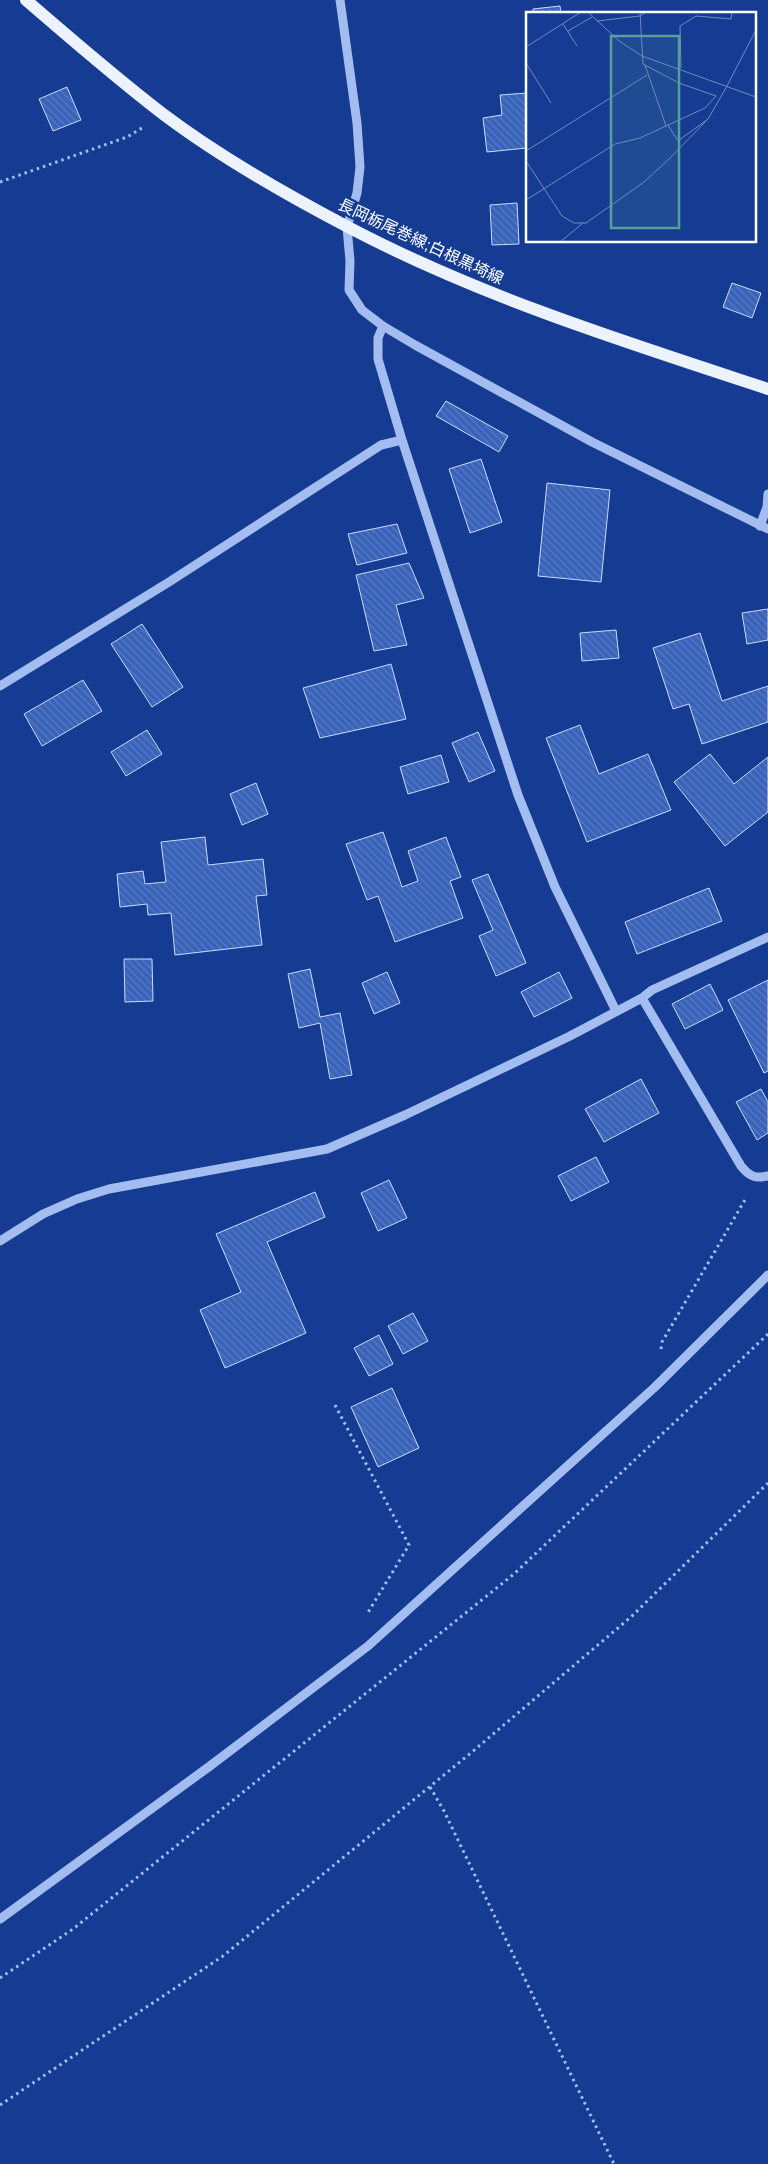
<svg xmlns="http://www.w3.org/2000/svg" width="768" height="2164" viewBox="0 0 768 2164" font-family="Arial,'Noto Sans JP',sans-serif">
  <style>
    .building { fill: url(#building-back-hatch); stroke: #cadafc }
    .lines { fill: none; stroke-linecap: round; stroke-linejoin: round }
    .path { stroke: #a3bdf1; stroke-width: 3; stroke-dasharray: 2.5 4; stroke-linecap: butt }
    .minor { stroke: #a3bdf1; stroke-width: 9 }
    .major { stroke: #edf2ff; stroke-width: 12 }
    .labels { text-anchor: middle; stroke-width: 5; stroke-linejoin: round; paint-order: stroke }
    .street-label { font-size: 16px; fill: #fff; stroke: #153c92 }
    .inset-road { fill: none; stroke: #738abe; stroke-width: 1 }
    .view { fill: #579f9a; fill-opacity: 0.15; stroke: #579f9a; stroke-width: 2.5 }
    .inset-edge { fill: none; stroke: #fff; stroke-width: 2.5 }
  </style>
  <defs>
    <pattern id="building-back-hatch" width="6" height="6" patternUnits="userSpaceOnUse" patternTransform="scale(1.25)"><rect width="6" height="6" fill="#3962b9"/><path d="M-1 5l2 2M0 0l6 6M5-1l2 2" fill="none" stroke="#577ac4"/></pattern>
  </defs>
  <rect width="100%" height="100%" fill="#153c92"/>
  <!-- building -->
  <path class="building" d="M 560,6 L 561,14 L 533,14 L 533,9 Z
    M 67,87 L 81,120 L 53,131 L 39,99 Z
    M 527,93 L 527,148 L 487,152 L 483,118 L 502,115 L 500,95 Z
    M 517,203 L 519,244 L 492,245 L 490,205 Z
    M 732,283 L 761,293 L 752,318 L 723,307 Z
    M 446,401 L 508,436 L 499,452 L 436,416 Z
    M 481,459 L 502,522 L 470,533 L 449,469 Z
    M 547,483 L 610,490 L 601,582 L 538,576 Z
    M 397,524 L 407,553 L 357,565 L 348,534 Z
    M 409,563 L 424,598 L 396,605 L 407,645 L 374,651 L 356,575 Z
    M 768,609 L 768,640 L 747,644 L 742,613 Z
    M 142,624 L 183,687 L 152,707 L 111,644 Z
    M 616,630 L 619,658 L 582,661 L 580,633 Z
    M 700,633 L 722,701 L 768,686 L 768,722 L 702,744 L 689,704 L 673,709 L 653,648 Z
    M 391,664 L 406,719 L 320,738 L 303,688 Z
    M 83,680 L 102,711 L 42,746 L 24,714 Z
    M 580,725 L 599,774 L 648,754 L 671,810 L 587,842 L 546,738 Z
    M 147,730 L 162,754 L 126,776 L 111,752 Z
    M 478,732 L 495,771 L 469,782 L 452,743 Z
    M 710,754 L 734,784 L 768,757 L 768,812 L 725,846 L 674,782 Z
    M 441,755 L 449,782 L 408,794 L 400,767 Z
    M 256,783 L 268,814 L 242,825 L 230,794 Z
    M 383,832 L 402,887 L 418,881 L 408,851 L 446,837 L 461,877 L 450,881 L 463,918 L 395,942 L 378,896 L 367,900 L 346,844 Z
    M 205,837 L 208,865 L 263,859 L 267,895 L 256,896 L 262,945 L 175,955 L 171,913 L 148,915 L 147,904 L 120,907 L 117,874 L 143,871 L 145,884 L 166,882 L 161,842 Z
    M 488,874 L 526,963 L 496,976 L 479,936 L 493,930 L 472,880 Z
    M 709,888 L 722,921 L 637,954 L 625,922 Z
    M 124,959 L 152,959 L 153,1001 L 125,1002 Z
    M 310,969 L 320,1017 L 340,1013 L 352,1075 L 330,1079 L 320,1023 L 299,1028 L 288,974 Z
    M 387,972 L 400,1003 L 374,1014 L 362,983 Z
    M 559,972 L 572,998 L 534,1017 L 521,992 Z
    M 768,980 L 768,1071 L 764,1073 L 728,1000 Z
    M 710,984 L 723,1010 L 685,1029 L 672,1004 Z
    M 641,1079 L 659,1113 L 604,1142 L 585,1109 Z
    M 761,1089 L 768,1102 L 768,1133 L 757,1140 L 736,1102 Z
    M 596,1157 L 609,1182 L 571,1201 L 558,1176 Z
    M 389,1180 L 407,1218 L 378,1231 L 361,1193 Z
    M 315,1192 L 325,1217 L 267,1242 L 306,1333 L 225,1368 L 200,1310 L 241,1292 L 216,1234 Z
    M 413,1313 L 428,1341 L 403,1354 L 388,1326 Z
    M 379,1335 L 393,1364 L 369,1376 L 354,1348 Z
    M 392,1388 L 419,1448 L 378,1467 L 351,1407 Z"/>
  <g class="lines">
    <!-- path -->
    <path class="path" d="M 0,182 L 127,137 L 142,128
      M 661,1349 L 662,1342 L 746,1198
      M 335,1405 L 409,1545 L 367,1614
      M 430,1787 L 444,1811 L 614,2164
      M 0,1978 L 73,1929 L 514,1574 L 768,1334
      M 0,2105 L 223,1956 L 472,1752 L 632,1616 L 768,1483"/>
    <!-- minor -->
    <path class="minor" d="M 340,0 L 357,123 L 360,167 L 357,193 L 347,227 L 350,261 L 349,290 L 362,310 L 383,326 L 415,345 L 592,442 L 768,529
      M 383,326 L 378,338 L 378,359 L 402,440 L 518,795 L 555,887 L 616,1011
      M 760,526 L 767,507 L 768,494
      M 0,686 L 169,582 L 381,445 L 402,440
      M 642,998 L 741,1166 C 749,1176 755,1179 768,1176
      M 0,1241 L 43,1214 L 77,1199 L 109,1189 L 327,1149 L 405,1115 L 570,1036 L 642,998 L 652,990 L 768,937
      M 0,1919 L 210,1766 L 368,1646 L 655,1387 L 768,1275"/>
    <!-- major -->
    <path class="major" d="M 26,0 C 71,39 116,78 163,114 C 220,157 285,194 348,227 C 481,297 625,342 768,389"/>
  </g>
  <g class="labels">
    <!-- street labels -->
    <g class="street-label">
      <text transform="translate(421 241) rotate(25)" y="6">長岡栃尾巻線;白根黒埼線</text>
    </g>
  </g>
  <!-- overview -->
  <g transform="translate(526 12)">
    <rect width="230" height="230" fill="#153c92"/>
    <path class="inset-road" d="M 62,0 L 93,29 L 116,44 L 230,85M 71,9 L 114,4 L 120,0M 37,12 L 51,34M 42,19 L 66,5M 0,35 L 55,0M 0,51 L 25,91M 119,53 L 140,114M 155,56 L 154,14 L 170,4 L 205,7 L 206,0M 201,74 L 230,18M 142,113 L 152,129 L 182,107M 0,139 L 121,63M 0,149 L 36,204 L 48,211 L 60,211 L 118,170 L 143,147 L 182,107 L 201,74M 0,188 L 89,132 L 114,126 L 179,96 L 190,84 L 153,71 L 117,52 L 114,0M 34,230 L 57,211"/>
    <path class="view" d="M 85,24 L 153,24 L 153,216 L 85,216 Z"/>
    <rect width="230" height="230" class="inset-edge"/>
  </g>
</svg>
